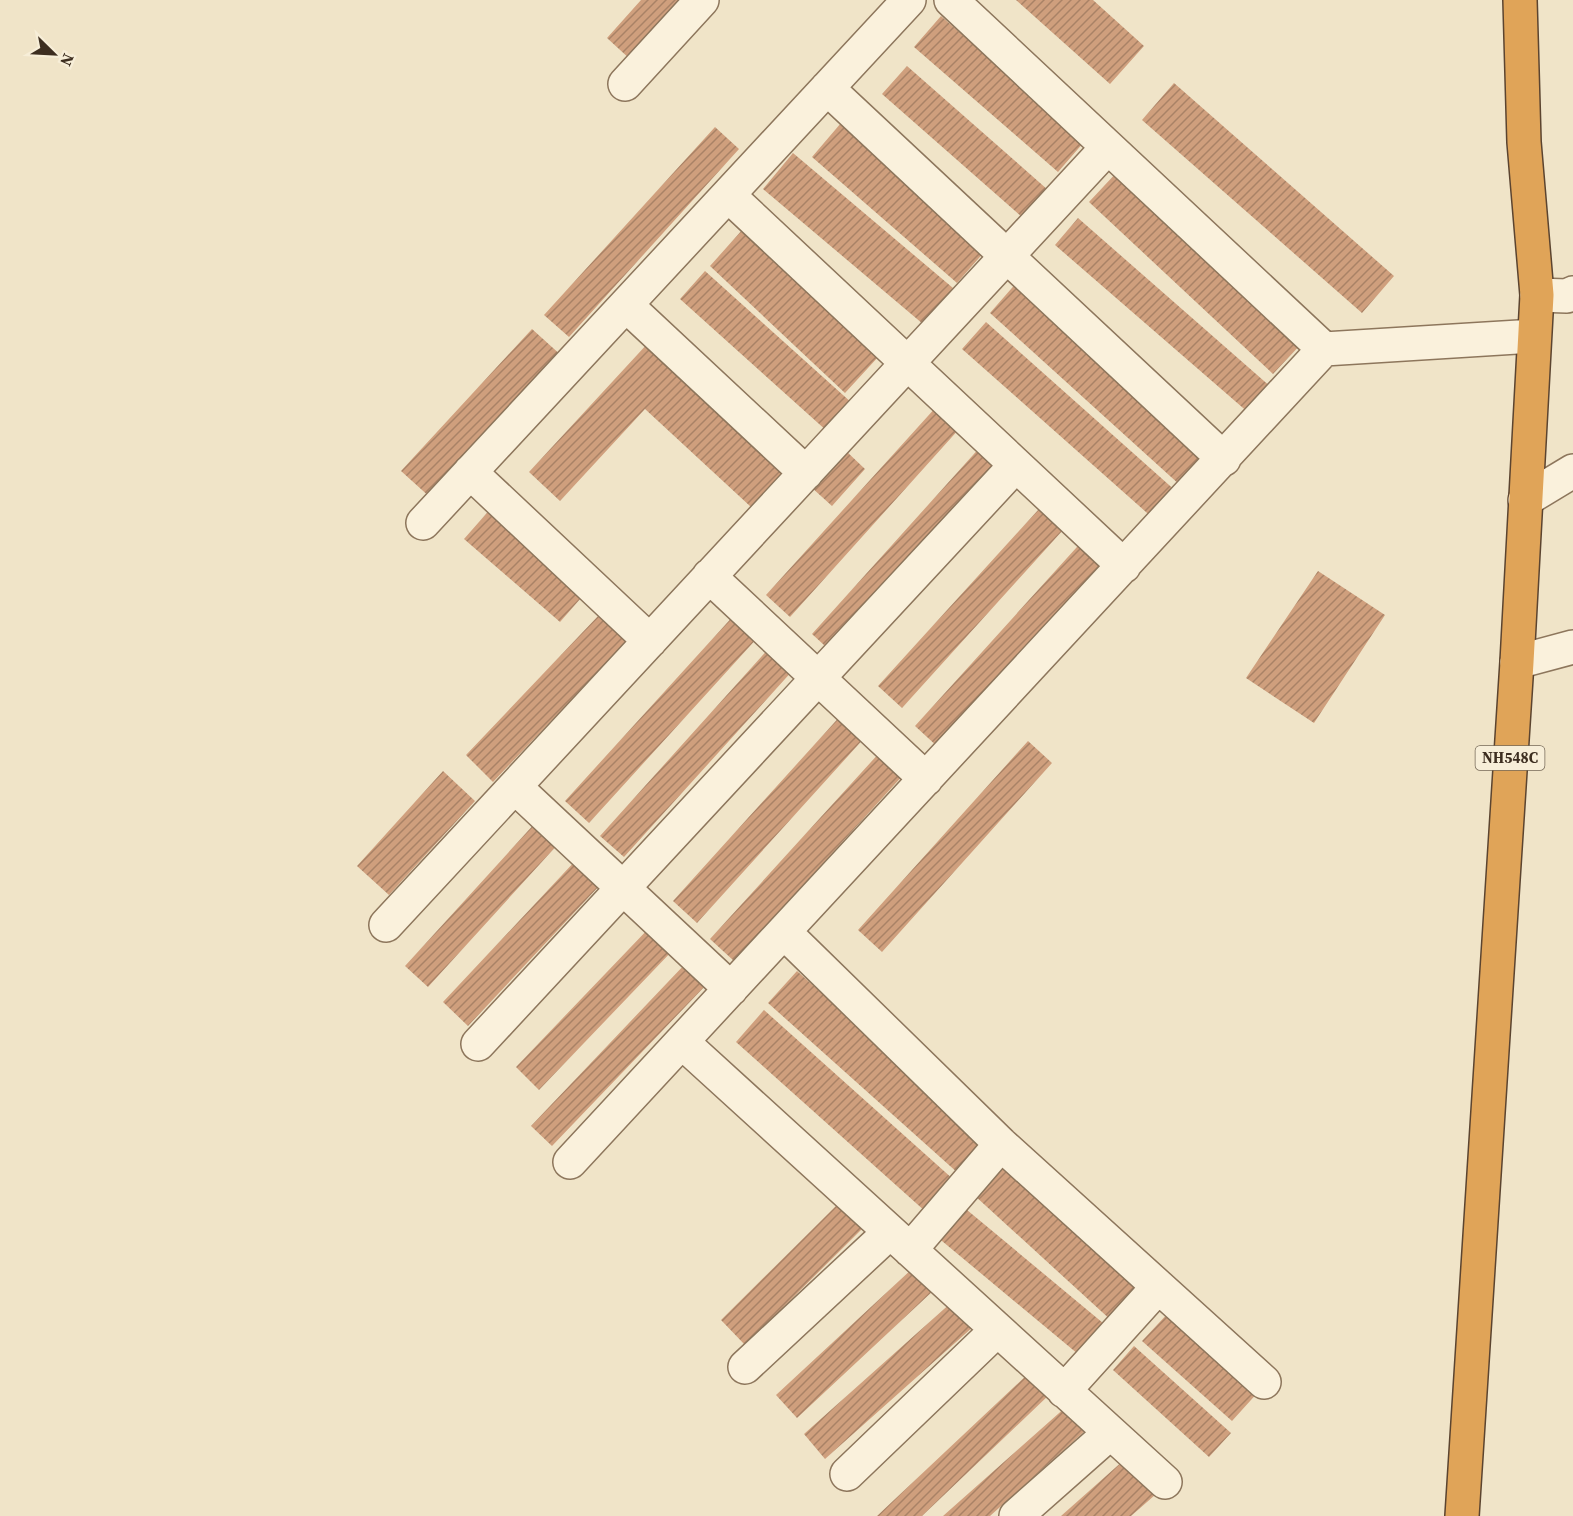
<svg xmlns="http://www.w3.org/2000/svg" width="1573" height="1516" viewBox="0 0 1573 1516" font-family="'Source Serif 4',serif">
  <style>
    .building { fill: url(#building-hatch) }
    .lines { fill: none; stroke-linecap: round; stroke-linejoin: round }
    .street-casing { stroke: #8d765c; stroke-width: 36 }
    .highway-casing { stroke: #5b4430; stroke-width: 36 }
    .street { stroke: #faf1dc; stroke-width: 33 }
    .highway { stroke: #e0a458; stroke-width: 33 }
    .labels { text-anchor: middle; stroke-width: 6; stroke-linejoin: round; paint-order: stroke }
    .shield { fill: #f7eed8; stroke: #756857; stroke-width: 1.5 }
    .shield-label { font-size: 15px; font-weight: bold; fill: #3d2e20 }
  </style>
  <defs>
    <pattern id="building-hatch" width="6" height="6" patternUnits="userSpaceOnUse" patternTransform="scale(1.5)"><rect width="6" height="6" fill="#cf9f7d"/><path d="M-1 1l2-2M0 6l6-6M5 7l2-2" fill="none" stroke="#a98266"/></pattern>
  </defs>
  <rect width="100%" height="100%" fill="#f0e4c8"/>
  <!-- building -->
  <path class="building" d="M 641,0 L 685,0 L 631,60 L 607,38 Z
    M 1016,0 L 1093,0 L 1144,46 L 1110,84 Z
    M 941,16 L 1084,142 L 1058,172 L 914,47 Z
    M 907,66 L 1048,190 L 1023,218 L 882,94 Z
    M 1174,83 L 1394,276 L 1362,313 L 1142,120 Z
    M 841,123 L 986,250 L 957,283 L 812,157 Z
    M 715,127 L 739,149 L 569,337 L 544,315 Z
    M 793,153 L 953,288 L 923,324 L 763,189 Z
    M 1118,171 L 1302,343 L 1273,374 L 1089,202 Z
    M 1078,218 L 1272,388 L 1250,414 L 1055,245 Z
    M 743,229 L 879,356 L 845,393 L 710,266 Z
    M 705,271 L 853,404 L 828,432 L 680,299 Z
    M 1018,281 L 1208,455 L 1181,486 L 990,313 Z
    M 986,322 L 1178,493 L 1155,520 L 962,349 Z
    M 532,329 L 563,357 L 432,499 L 401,471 Z
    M 649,342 L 786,470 L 751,507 L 645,409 L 560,501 L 529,472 Z
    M 937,406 L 960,428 L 790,617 L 766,595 Z
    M 982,445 L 1006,467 L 836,656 L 812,634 Z
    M 845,450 L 865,469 L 832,506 L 811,487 Z
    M 1049,498 L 1073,519 L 902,708 L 878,686 Z
    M 493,506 L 588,590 L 560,622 L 464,539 Z
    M 1086,537 L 1110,559 L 939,748 L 915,726 Z
    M 1318,571 L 1385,615 L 1314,723 L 1246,678 Z
    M 736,613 L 760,635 L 589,823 L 565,801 Z
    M 599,615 L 626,642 L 493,782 L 466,755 Z
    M 770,647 L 794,669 L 624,857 L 600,836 Z
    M 843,713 L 867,735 L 697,923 L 673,901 Z
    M 1028,741 L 1052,763 L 882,952 L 858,930 Z
    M 881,751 L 905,773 L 734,961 L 710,939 Z
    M 443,771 L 475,801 L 389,895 L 357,866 Z
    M 537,821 L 560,842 L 428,987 L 405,966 Z
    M 577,859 L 602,883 L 468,1026 L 443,1002 Z
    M 651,926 L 674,949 L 539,1090 L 516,1067 Z
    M 687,962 L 708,983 L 552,1146 L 531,1126 Z
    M 797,971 L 987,1141 L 959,1174 L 768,1003 Z
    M 764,1010 L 954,1180 L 926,1212 L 736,1042 Z
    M 1007,1160 L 1145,1287 L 1113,1322 L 974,1195 Z
    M 840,1202 L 864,1227 L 745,1345 L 721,1320 Z
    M 961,1205 L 1109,1328 L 1084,1359 L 936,1236 Z
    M 913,1268 L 934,1290 L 797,1418 L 776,1395 Z
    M 953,1301 L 974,1326 L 825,1459 L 804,1434 Z
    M 1171,1310 L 1260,1390 L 1232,1421 L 1142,1341 Z
    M 1134,1346 L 1231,1433 L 1209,1457 L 1113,1370 Z
    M 1029,1373 L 1050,1394 L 922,1516 L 877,1516 Z
    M 1067,1406 L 1087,1429 L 990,1516 L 943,1516 Z
    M 1124,1460 L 1155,1495 L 1131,1516 L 1061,1516 Z"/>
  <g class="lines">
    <defs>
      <path id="street" d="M 625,84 L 702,0
        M 827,88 L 1224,459
        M 728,195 L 1124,566
        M 1537,295 L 1567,296 L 1573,293
        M 626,305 L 806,473
        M 1324,349 L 1534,336
        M 470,472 L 650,641
        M 1525,500 L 1573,471
        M 423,523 L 909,0
        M 709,576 L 926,779
        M 1517,662 L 1573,647
        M 515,787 L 731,989
        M 386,925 L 1108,147
        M 784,932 L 1001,1144 L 1264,1382
        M 682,1042 L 1165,1482
        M 478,1044 L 1016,465
        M 570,1162 L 1324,349 L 951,0
        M 910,1250 L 1001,1144
        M 745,1367 L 890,1232
        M 1064,1391 L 1158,1287
        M 847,1474 L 997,1330
        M 1016,1516 L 1110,1433"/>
      <path id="highway" d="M 1462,1516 L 1517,662 L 1537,295 L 1524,142 L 1520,0"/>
    </defs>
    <!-- street casing -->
    <use href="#street" class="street-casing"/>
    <!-- highway casing -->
    <use href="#highway" class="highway-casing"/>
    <!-- street -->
    <use href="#street" class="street"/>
    <!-- highway -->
    <use href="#highway" class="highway"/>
  </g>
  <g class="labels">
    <!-- shield labels -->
    <rect class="shield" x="1475.5" y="746" width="69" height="24" rx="4.5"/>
    <g class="shield-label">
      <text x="1510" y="763">NH548C</text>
    </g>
  </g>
  <!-- north arrow -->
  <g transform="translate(54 54) rotate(114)" stroke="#f7eed8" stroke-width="4.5" paint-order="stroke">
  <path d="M0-4.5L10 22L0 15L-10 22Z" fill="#3d2e20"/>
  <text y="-9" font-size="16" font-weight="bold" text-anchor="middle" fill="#3d2e20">N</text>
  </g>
</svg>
